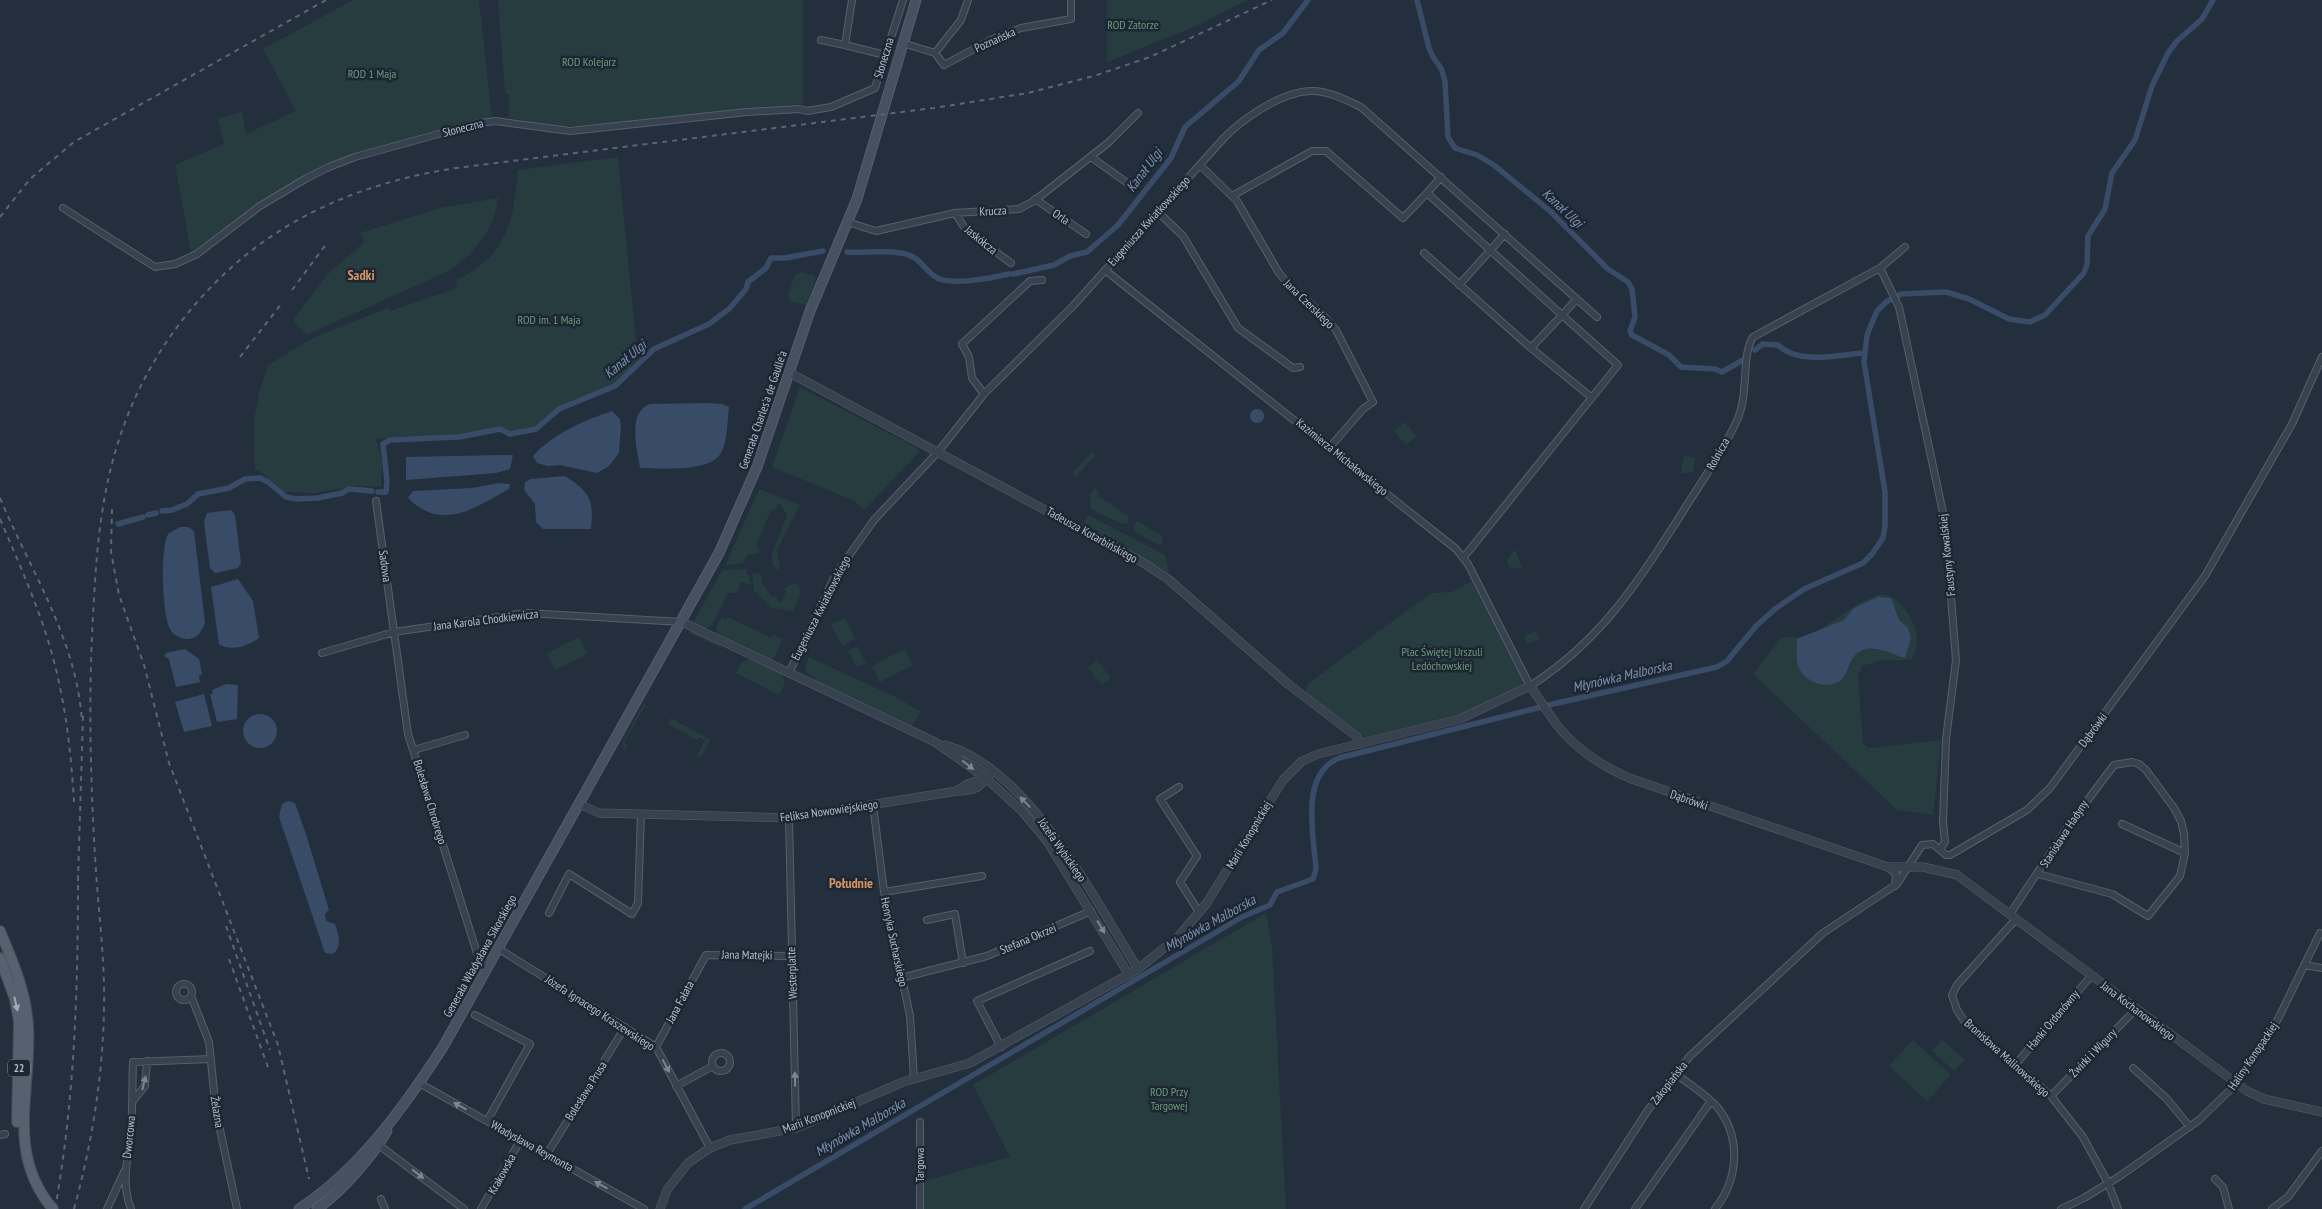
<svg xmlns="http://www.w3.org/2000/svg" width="2322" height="1209" viewBox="0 0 2322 1209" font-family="'PT Sans Narrow',sans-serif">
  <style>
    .green { fill: #263c3f }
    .water { fill: #394c67 }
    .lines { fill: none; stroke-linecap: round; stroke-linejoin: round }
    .canal { stroke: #394c67; stroke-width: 5.5 }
    .minor-casing { stroke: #565f6c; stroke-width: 8 }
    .tertiary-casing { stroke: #565f6c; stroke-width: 9 }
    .secondary-casing { stroke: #565f6c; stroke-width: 11 }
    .primary-casing { stroke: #414a57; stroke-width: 12 }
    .minor { stroke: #38414e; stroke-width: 6 }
    .tertiary { stroke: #38414e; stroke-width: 8 }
    .secondary { stroke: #465061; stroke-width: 9 }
    .primary { stroke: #56606e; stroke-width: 10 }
    .rail { stroke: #5a6575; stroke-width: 2; stroke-dasharray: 5 5; stroke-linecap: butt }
    .oneway { fill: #7c8592 }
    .oneway2 { fill: #a1aab7 }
    .labels { text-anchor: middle; stroke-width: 5; stroke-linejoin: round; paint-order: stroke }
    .shield { fill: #1d2633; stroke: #878f9c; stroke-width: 1 }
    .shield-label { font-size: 11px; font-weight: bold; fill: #b4bcc9 }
    .park-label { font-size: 12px; fill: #6b9a76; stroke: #1d2633 }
    .street-label { font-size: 12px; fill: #b4bcc9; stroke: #1d2633 }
    .water-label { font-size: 14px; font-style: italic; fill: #7c92b1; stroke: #1d2633 }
    .neighbourhood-label { font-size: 14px; font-weight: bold; fill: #d59563; stroke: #1d2633 }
  </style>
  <rect width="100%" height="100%" fill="#242f3e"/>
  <!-- green -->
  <path class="green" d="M 353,0 L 479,0 L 492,118 L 463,122 L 458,126 L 310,173 L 195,254 L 191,252 L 175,165 L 224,144 L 218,119 L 242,112 L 246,134 L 296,111 L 263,49 Z
    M 498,0 L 803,0 L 803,104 L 578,126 L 549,125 L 509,118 L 509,94 L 505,94 Z
    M 1107,0 L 1247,0 L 1196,26 L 1107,62 Z
    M 618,157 L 638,362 L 613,387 L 557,408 L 537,427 L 529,431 L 493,430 L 459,436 L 376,439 L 382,461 L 381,487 L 353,486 L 316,493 L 284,492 L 261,472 L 255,470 L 254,420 L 260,389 L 268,365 L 313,338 L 388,308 L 390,311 L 457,288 L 455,282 C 466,275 478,268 487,260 C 512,235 515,203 518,170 Z
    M 498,198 C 495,229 476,251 451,270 L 306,335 L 293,320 L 328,274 L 364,242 L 360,233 L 440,208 Z
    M 801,272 L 813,275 L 816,279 L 806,305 L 792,302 L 788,296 L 795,274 Z
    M 800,387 L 917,448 L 919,452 L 864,510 L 855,501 L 772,467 Z
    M 1405,422 L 1417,436 L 1406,445 L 1394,431 Z
    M 1092,451 L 1095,455 L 1075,478 L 1073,473 Z
    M 1684,456 L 1695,458 L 1693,472 L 1681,473 Z
    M 1094,488 L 1099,492 L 1097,495 L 1128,516 L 1128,523 L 1122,524 L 1091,509 L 1090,495 Z
    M 759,489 L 800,505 L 777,550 L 780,568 L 776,570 L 776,567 L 773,567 L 772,553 L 787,515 L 779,503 L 774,511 L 771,510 L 756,545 L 759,547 L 759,553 L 747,555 L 743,563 L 725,566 Z
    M 1088,515 L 1165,555 L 1169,572 L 1166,573 L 1087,527 L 1084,521 Z
    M 1138,521 L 1163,537 L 1162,544 L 1158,545 L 1134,531 L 1134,524 Z
    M 1515,549 L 1523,569 L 1509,567 L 1507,560 Z
    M 747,569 L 746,574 L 749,574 L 751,586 L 742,581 L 736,593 L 728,593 L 712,625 L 705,629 L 693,623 L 722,570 Z
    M 760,573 L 763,580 L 761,582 L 772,597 L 774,596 L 781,603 L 786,591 L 784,589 L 789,585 L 796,584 C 805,592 797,602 793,611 L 772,608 L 754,591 L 752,574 Z
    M 1472,581 L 1522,676 L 1524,682 L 1521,687 L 1468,714 L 1367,739 L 1305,693 L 1309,683 L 1431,593 L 1452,592 Z
    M 1884,594 C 1901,598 1917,622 1917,640 C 1917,647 1914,654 1912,660 L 1883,660 L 1862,666 L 1858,676 L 1863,743 L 1868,748 L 1941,740 L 1933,815 L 1897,810 L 1753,674 L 1782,637 C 1788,636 1795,638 1801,637 C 1833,629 1852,599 1884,594 Z
    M 724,614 L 723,618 L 726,620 L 728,617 L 771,638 L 773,635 L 780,638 L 781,643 L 775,657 L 770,660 L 718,635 L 716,627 Z
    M 845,618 L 855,639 L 842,646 L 831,624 Z
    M 691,629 L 719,642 L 721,648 L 689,633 Z
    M 818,629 L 806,654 L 803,653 L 812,631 Z
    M 1535,631 L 1539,639 L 1527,644 L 1524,637 Z
    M 579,637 L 588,654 L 555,670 L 547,653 Z
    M 857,646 L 866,663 L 857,667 L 848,651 Z
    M 904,649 L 913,665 L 880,682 L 872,666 Z
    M 808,657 L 896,697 L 921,712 L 911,727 L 814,681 L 815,678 L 805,672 Z
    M 752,658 L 782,673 L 785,683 L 779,695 L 736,673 L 742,662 Z
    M 1097,660 L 1111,678 L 1102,685 L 1088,668 Z
    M 644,703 L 648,707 L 645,706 L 624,743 L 628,745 L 626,748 L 624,748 L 622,743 Z
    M 671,718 L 710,740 L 701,757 L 697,756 L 705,740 L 699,737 L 697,740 L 668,724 Z
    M 1266,913 L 1272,948 L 1286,1209 L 924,1209 L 924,1181 L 1010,1157 L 973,1085 Z
    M 1913,1040 L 1951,1075 L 1927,1101 L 1889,1066 Z
    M 1942,1040 L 1965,1060 L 1954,1071 L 1932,1051 Z"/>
  <!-- water -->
  <path class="water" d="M 707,403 L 722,404 L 729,407 C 727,420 728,441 721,453 C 710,473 660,468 640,468 C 637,449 627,412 650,404 Z
    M1250 416a7 7 0 1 1 14 0a7 7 0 1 1-14 0Z
    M 612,411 L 620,419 L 621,426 L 619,453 L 609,466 L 597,473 L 560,465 L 548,466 L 537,463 L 533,456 C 554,433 583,421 612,411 Z
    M 503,455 L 513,455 L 510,469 L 496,473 L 406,480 L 406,457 Z
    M 565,476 C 590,492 594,500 591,529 L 543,529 L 536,522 L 535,504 L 524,490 L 525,482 L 531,479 Z
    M 499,483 L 510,484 L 509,489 C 475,508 442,532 408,498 L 413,491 L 472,488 Z
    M 231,510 L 235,515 L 241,563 L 238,568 L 215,573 L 210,568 L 204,522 L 207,513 Z
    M 180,527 L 188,527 L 194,531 L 205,623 C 201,632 198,639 186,639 C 180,638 174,636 170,629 C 162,613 160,550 168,534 Z
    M 238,579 L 253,601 L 259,638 C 248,646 232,652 219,644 L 211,587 Z
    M 1878,597 L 1891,598 L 1899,620 L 1908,628 L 1911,638 L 1905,658 C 1892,654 1876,645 1863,650 C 1847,656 1851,671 1841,680 C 1829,690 1807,683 1800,670 C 1795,662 1797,648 1797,639 L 1844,620 L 1854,608 Z
    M 185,649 L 199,659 L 202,674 L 199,676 L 200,682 L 176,687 L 169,659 L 164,656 L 166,653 Z
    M 226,684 L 238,685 L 237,719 L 217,722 L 210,694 L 213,694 L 212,690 Z
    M 204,694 L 212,726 L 184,732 L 175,702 Z
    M243 731a17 17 0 1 1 34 0a17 17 0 1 1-34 0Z
    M 288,801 L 295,803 L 305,831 L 329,910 L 325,914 L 326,921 L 335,924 C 339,934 342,947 333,954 L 325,953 L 279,817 L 282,804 Z"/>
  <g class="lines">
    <!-- canal -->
    <path class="canal" d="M 1417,0 L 1429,48 L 1433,57 L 1441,68 L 1445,81 L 1448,137 L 1455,148 L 1477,155 L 1494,165 L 1550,211 L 1608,269 L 1628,282 L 1632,289 L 1635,317 L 1630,331 L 1632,335 L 1669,355 L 1681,367 L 1715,369 L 1722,372 L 1743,360
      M 847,252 C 862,253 887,250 901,253 C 920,256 922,267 934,276 C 947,287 993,278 1009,274
      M 1013,274 L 1054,265 L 1070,256 L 1087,252 L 1118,225 L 1171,158 L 1185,127 L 1239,81 L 1259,50 L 1283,33 L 1308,0
      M 1755,350 L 1763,344 L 1778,345 C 1798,365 1838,355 1864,353
      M 378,492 L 386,492 L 387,481 L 383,444 L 390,440 L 459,437 L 500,429 L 510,434 L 536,429 L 559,409 L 615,386 L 654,349 L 709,324 L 730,308 L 746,289 L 748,282 L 766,268 L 771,258 L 785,258 L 823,251
      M 162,511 L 172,510 L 187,504 L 198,494 L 229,488 L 245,479 L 260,478 L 268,482 L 286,497 L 296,499 L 318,498 L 342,493 L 349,489 L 372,491
      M 148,515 L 156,513
      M 118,524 L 143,517
      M 745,1209 L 1242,917 L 1270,905 L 1277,892 L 1313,879 L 1316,869 C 1314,836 1299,775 1339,758 L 1553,704 L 1717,667 L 1727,661 L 1756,626 L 1775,609 L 1804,589 L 1863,563 L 1872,554 L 1883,538 L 1885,526 L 1885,492 L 1864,362 L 1867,335 L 1877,311 L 1886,302 L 1901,294 L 1946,292 L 1969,299 L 2009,319 L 2030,322 L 2045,315 L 2084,273 L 2087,264 L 2088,236 L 2105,209 L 2112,173 L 2135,140 L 2152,86 L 2168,53 L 2177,41 L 2202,19 L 2213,0"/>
    <defs>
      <path id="minor" d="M 852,0 L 845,45 L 885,55
        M 821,40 L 845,45
        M 909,45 L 935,53 L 944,65 L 993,39 L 1021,28 L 1071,19 L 1071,0
        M 935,53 L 961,20 L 968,0
        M 1091,157 L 1133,187
        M 1200,165 L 1237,201 L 1279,273 L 1289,285 L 1323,315 L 1336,330 L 1373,402 L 1363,409 L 1330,447
        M 1427,193 L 1441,177
        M 1232,196 L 1312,151 L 1326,151 L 1403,218 L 1427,193 L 1562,315 L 1531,348 L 1424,253
        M 1035,199 L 1086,234
        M 63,208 L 155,267 L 175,264 L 197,254 L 260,206 L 305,179 L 329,167 L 355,157 L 475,124 L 495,121 L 570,131 L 747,112 L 800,109 L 807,111 L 831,107 L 875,88 L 903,0
        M 1158,212 L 1183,236 L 1238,328 L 1293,368 L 1300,367
        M 955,213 L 966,230 L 1011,263
        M 847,222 L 876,231 L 955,213 L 1019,209 L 1034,201 L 1108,143 L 1138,113
        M 1880,268 L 1899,307 L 1945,522 L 1956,660 L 1946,739 L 1943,822 L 1945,842 L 1940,849
        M 1105,270 L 1456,549 L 1468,564 L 1530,686 C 1602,640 1637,583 1682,513 C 1701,482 1723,452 1738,418 C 1749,392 1741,356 1753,337 L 1880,268 L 1905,247
        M 1459,285 L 1505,234
        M 1531,348 L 1591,397
        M 984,394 L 972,378 L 969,357 L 962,344 L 1030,281 L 1042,280
        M 376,501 L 408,734 L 477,953 L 490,965
        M 1464,557 L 1618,365 L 1562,315 L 1577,299
        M 322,653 L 394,632 L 526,613 L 682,622
        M 789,673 L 836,574 L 874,520 L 938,452 L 984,394 L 1073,306 L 1223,139 C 1242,119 1281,92 1310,91 C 1327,90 1346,100 1361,107 L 1597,317
        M 414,750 L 465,735
        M 1179,787 L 1160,799 L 1197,856 L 1180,882 L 1199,912
        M 873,805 L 884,892 L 910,1016 L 914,1079
        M 789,818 L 796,1128
        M 2122,824 L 2185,853
        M 1888,867 L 1896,874 L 1895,886
        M 884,892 L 982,876
        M 549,913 L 569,874 L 632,914 L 638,903 L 641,814
        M 2010,914 L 2069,825 L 2114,765 L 2132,762 L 2139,764 L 2146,770 L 2174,808 L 2181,821 L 2184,834 L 2185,853 L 2180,876 L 2148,916 L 2112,894 L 2038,874
        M 2016,919 L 1957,985 L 1952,995 L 1957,1010 L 1965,1022 L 2051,1096 L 2083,1137 L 2108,1183 L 2118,1209
        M 927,920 L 955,914 L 963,963
        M 499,949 L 656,1047 L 710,1148
        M 2304,965 L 2322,968
        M 901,978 L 987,956 L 1091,911
        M176 992a8 8 0 1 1 16 0a8 8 0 1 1-16 0Z
        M 191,996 L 209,1042 L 216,1111 L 237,1209
        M 475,1015 L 530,1044 L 487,1121
        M 656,1047 L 706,955 L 791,956
        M 1001,1047 L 977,1001 L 1090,951
        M712 1062a9 9 0 1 1 18 0a9 9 0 1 1-18 0Z
        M 2015,1065 L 2091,976
        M 2133,1068 L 2167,1099 L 2190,1127
        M 1676,1074 C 1690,1085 1707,1095 1718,1108 C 1742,1139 1738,1180 1715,1209
        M 419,1083 L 644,1209
        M 676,1086 L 713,1066
        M 2051,1096 L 2136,1009
        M 132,1102 L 145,1086 L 147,1061
        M 0,1135 L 5,1134
        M 376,1143 L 464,1209
        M 547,1154 L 625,1027
        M 2215,1179 L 2223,1187 L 2229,1209
        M 381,1199 L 385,1209
        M 107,1209 L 124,1172
        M 131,1209 C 120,1181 129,1156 131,1128 C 133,1106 132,1084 133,1062 L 211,1059
        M 481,1209 L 521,1139
        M 920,1209 L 920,1122
        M 1584,1209 L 1648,1110 L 1689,1057 L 1823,933 L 1897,884 L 1922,845 L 1933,844 L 1946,855 L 1950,855 L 2027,810 L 2050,788 L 2205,576 L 2292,424 L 2322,357
        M 1635,1209 L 1711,1101
        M 2061,1209 L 2084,1198 L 2120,1176 L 2199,1120 L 2231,1089 L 2278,1019 L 2320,933
        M 2272,1209 L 2288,1197 L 2322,1151"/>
      <path id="tertiary" d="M 790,373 L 1142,562 L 1168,579 L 1288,684 L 1356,736 L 1361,744
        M 682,622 L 935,742 L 986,778 L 1022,811 L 1047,841 L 1129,975
        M 945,745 C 1029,768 1094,899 1138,969
        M 957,791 L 967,784 L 986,778
        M 579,804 L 599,813 L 789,818 L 957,791 C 979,791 979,786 993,771
        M 660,1209 L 667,1190 L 688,1163 L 710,1148 L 730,1140 L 796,1128 L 903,1082 L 970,1063 L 1138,969 L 1178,937 L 1206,904 L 1283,780 L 1302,761 L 1318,754 L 1460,719 L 1530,686 C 1539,698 1547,712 1557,725 C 1575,748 1602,766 1629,778 L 1888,867 L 1923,867 L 1957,875 L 2247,1091 L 2264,1099 L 2322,1112"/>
      <path id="secondary" d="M 299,1209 C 360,1169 404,1107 443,1047 L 719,553 L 757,467 L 810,311 L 857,199 L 916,0
        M 317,1209 C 342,1191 372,1157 387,1131"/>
      <path id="primary" d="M 0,931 C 13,962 26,992 28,1026 C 32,1091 5,1153 53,1209
        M 0,958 L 15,999 L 19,1021 L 17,1122"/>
    </defs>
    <!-- minor casing -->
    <use href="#minor" class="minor-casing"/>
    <!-- tertiary casing -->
    <use href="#tertiary" class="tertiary-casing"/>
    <!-- secondary casing -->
    <use href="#secondary" class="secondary-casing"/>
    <!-- primary casing -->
    <use href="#primary" class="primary-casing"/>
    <!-- minor -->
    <use href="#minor" class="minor"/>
    <!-- tertiary -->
    <use href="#tertiary" class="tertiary"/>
    <!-- secondary -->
    <use href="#secondary" class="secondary"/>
    <!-- primary -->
    <use href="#primary" class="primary"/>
    <!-- rail -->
    <path class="rail" d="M 0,217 L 30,179 L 74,142 L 326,0
      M 292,290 L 327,243
      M 240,357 L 282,303
      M 0,498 C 31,572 77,640 82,722
      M 112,509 L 111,552 L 119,595 L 144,665 L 169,763 L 278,1045 L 309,1179
      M 0,519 C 18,561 37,603 50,647 C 65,698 71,750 74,802
      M 78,881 L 83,716
      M 226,926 L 270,1050
      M 229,959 L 269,1070
      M 55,1209 C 75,1098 78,987 78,875
      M 74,1209 C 92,1143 103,1076 104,1007 C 105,962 99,917 96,871 C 90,781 88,689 94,599 C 97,541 103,483 123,428 C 142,374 174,324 215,283 C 281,216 365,182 456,168 L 934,108 L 1028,93 L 1094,76 L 1150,57 L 1272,0"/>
  </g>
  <!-- one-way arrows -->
  <defs><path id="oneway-solid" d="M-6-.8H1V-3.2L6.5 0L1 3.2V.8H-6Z" transform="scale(1.25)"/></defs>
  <g class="oneway">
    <use href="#oneway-solid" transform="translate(968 765) rotate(37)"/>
    <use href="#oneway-solid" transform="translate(1025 802) rotate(-134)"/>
    <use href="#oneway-solid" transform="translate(1101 927) rotate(59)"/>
    <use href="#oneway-solid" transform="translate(666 1066) rotate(62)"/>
    <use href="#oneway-solid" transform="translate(795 1079) rotate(-91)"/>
    <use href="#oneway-solid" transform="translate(144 1083) rotate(-76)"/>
    <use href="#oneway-solid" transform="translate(460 1106) rotate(-151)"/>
    <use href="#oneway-solid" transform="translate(418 1174) rotate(38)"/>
    <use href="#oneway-solid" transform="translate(601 1185) rotate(-151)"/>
  </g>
  <use class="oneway2" href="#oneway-solid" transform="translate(16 1004) rotate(77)"/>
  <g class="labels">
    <!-- shield labels -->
    <rect class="shield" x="8" y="1059.5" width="22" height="17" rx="4"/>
    <g class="shield-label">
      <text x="19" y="1072">22</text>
    </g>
    <!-- park labels -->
    <g class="park-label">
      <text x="1133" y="29">ROD Zatorze</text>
      <text x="589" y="66">ROD Kolejarz</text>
      <text x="372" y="78">ROD 1 Maja</text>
      <text x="549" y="324">ROD im. 1 Maja</text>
      <text x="1442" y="656">Plac Świętej Urszuli<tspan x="1442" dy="14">Ledóchowskiej</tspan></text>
      <text x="1169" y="1096">ROD Przy<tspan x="1169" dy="14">Targowej</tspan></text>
    </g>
    <!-- street labels -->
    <g class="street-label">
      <text transform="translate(995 40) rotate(-24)" y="4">Poznańska</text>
      <text transform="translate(884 58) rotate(-73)" y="4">Słoneczna</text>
      <text transform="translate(463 128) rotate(-14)" y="4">Słoneczna</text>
      <text transform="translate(993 211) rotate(-3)" y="4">Krucza</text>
      <text transform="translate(1061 217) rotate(35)" y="4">Orla</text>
      <text transform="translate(1149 221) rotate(-48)" y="4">Eugeniusza Kwiatkowskiego</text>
      <text transform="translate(981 240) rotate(39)" y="4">Jaskółcza</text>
      <text transform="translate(1309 304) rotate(44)" y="4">Jana Czerskiego</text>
      <text transform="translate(763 410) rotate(-71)" y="4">Generała Charles'a de Gaulle'a</text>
      <text transform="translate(1718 454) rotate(-61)" y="4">Rolnicza</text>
      <text transform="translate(1342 457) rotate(39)" y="4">Kazimierza Michałowskiego</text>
      <text transform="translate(1092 535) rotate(29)" y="4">Tadeusza Kotarbińskiego</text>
      <text transform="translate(1947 555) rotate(-96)" y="4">Faustyny Kowalskiej</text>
      <text transform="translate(385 566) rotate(82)" y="4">Sadowa</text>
      <text transform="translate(821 608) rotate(-63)" y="4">Eugeniusza Kwiatkowskiego</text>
      <text transform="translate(486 620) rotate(-7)" y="4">Jana Karola Chodkiewicza</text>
      <text transform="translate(2093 730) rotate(-53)" y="4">Dąbrówki</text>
      <text transform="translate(1689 800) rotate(19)" y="4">Dąbrówki</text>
      <text transform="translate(430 802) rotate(73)" y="4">Bolesława Chrobrego</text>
      <text transform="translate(829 811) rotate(-8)" y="4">Feliksa Nowowiejskiego</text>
      <text transform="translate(2064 834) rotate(-57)" y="4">Stanisława Hadyny</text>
      <text transform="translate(1249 835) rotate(-59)" y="4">Marii Konopnickiej</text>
      <text transform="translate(1062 850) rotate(55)" y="4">Józefa Wybickiego</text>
      <text transform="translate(1028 939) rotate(-23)" y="4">Stefana Okrzei</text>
      <text transform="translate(894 942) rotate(78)" y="4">Henryka Sucharskiego</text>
      <text transform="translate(747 955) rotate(1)" y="4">Jana Matejki</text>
      <text transform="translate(480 956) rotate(-61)" y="4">Generała Władysława Sikorskiego</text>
      <text transform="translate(792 973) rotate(-92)" y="4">Westerplatte</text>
      <text transform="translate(680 1002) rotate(-62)" y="4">Jana Fałata</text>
      <text transform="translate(2138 1011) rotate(37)" y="4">Jana Kochanowskiego</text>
      <text transform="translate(600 1013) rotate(33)" y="4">Józefa Ignacego Kraszewskiego</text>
      <text transform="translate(2053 1020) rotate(-50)" y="4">Hanki Ordonówny</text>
      <text transform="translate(2093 1053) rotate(-46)" y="4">Żwirki i Wigury</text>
      <text transform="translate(2253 1056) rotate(-56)" y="4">Haliny Konopackiej</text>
      <text transform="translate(2007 1058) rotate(42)" y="4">Bronisława Malinowskiego</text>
      <text transform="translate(1669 1083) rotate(-52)" y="4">Zakopiańska</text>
      <text transform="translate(586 1091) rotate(-58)" y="4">Bolesława Prusa</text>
      <text transform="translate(217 1112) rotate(81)" y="4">Żelazna</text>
      <text transform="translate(819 1116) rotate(-21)" y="4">Marii Konopnickiej</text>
      <text transform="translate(129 1137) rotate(-84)" y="4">Dworcowa</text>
      <text transform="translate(532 1146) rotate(29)" y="4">Władysława Reymonta</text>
      <text transform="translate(920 1165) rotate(-90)" y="4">Targowa</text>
      <text transform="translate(502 1174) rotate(-61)" y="4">Krakowska</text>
    </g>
    <!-- water labels -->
    <g class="water-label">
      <text transform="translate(1144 170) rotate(-53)" y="5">Kanał Ulgi</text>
      <text transform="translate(1563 208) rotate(43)" y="5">Kanał Ulgi</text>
      <text transform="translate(625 359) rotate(-40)" y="5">Kanał Ulgi</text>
      <text transform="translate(1622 676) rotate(-13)" y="5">Młynówka Malborska</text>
      <text transform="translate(1210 923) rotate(-29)" y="5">Młynówka Malborska</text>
      <text transform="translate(860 1127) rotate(-30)" y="5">Młynówka Malborska</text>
    </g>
    <!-- neighbourhood labels -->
    <g class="neighbourhood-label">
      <text x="361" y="280">Sadki</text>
      <text x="851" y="888">Południe</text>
    </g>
  </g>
</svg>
